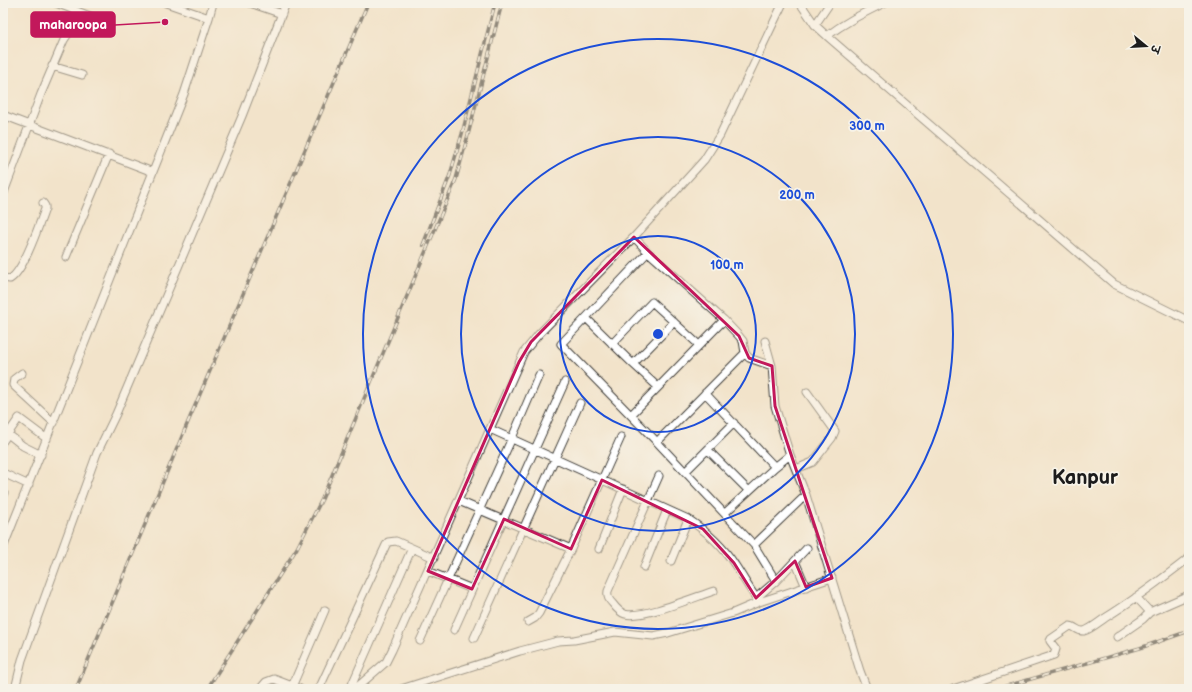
<svg xmlns="http://www.w3.org/2000/svg" width="1192" height="692" viewBox="0 0 1192 692" font-family="'Balsamiq Sans','Playpen Sans Deva',sans-serif">
  <style>
    .lines { fill: none; stroke-linecap: round; stroke-linejoin: round }
    .minor-casing { stroke: #3c3a36; stroke-width: 9 }
    .minor { stroke: #fff; stroke-width: 7 }
    .rail-casing { stroke: #1c1c1c; stroke-width: 3.5 }
    .rail { stroke: #f7f3e8; stroke-width: 2; stroke-dasharray: 6; stroke-linecap: butt }
    .marked { fill: none; stroke: #c2185b; stroke-width: 3; stroke-linejoin: round }
    .ring { fill: none; stroke: #1d4ed8; stroke-width: 2 }
    .labels { text-anchor: middle; stroke-width: 3.5; stroke-linejoin: round; paint-order: stroke }
    .town-label { font-size: 20px; font-weight: bold; fill: #1c1c1c; stroke: #f7f3e8 }
    .centre { fill: #1d4ed8; stroke: #f7f3e8; stroke-width: 2 }
    .ring-label { font-size: 12px; text-anchor: middle; font-weight: bold; fill: #1d4ed8; stroke: #f7f3e8; stroke-width: 3.5; stroke-linejoin: round; paint-order: stroke }
    .leader { fill: none; stroke: #c2185b; stroke-width: 1.5 }
    .callout-dot { fill: #c2185b; stroke: #f7f3e8; stroke-width: 1.5 }
    .callout { fill: #c2185b; stroke: #c2185b; stroke-width: 1.5 }
    .callout-label { font-size: 13px; text-anchor: middle; font-weight: bold; fill: #fff }
  </style>
  <rect width="100%" height="100%" fill="#f7f3e8"/>
  <filter id="ink" filterUnits="userSpaceOnUse"><feTurbulence type="fractalNoise" baseFrequency=".025" numOctaves="2"/><feDisplacementMap in="SourceGraphic" scale="8" xChannelSelector="R" yChannelSelector="G"/><feConvolveMatrix kernelMatrix="1 2 1 2 8 2 1 2 1" color-interpolation-filters="sRGB"/></filter>
  <filter id="wash" filterUnits="userSpaceOnUse"><feTurbulence type="fractalNoise" baseFrequency=".012" numOctaves="4" result="noise"/><feDisplacementMap in="SourceGraphic" scale="16" xChannelSelector="R" yChannelSelector="G"/><feGaussianBlur stdDeviation="0.9" result="paint"/><feColorMatrix in="noise" values="0 0 0 0 0 0 0 0 0 0 0 0 0 0 0 0 0 1.4 0 .05"/><feComposite in="paint" operator="in"/></filter>
  <g filter="url(#wash)">
    <rect width="100%" height="100%" fill="#f2e3ca"/>
  </g>
  <g filter="url(#ink)">
    <g class="lines">
      <defs>
        <path id="minor" d="M 56,3 L 108,23
          M 250,3 L 282,14
          M 800,3 L 815,25
          M 830,3 L 815,25 L 827,36 L 1114,284 L 1189,321
          M 209,18 L 213,3
          M 827,36 C 845,22 864,13 884,3
          M 52,66 L 82,75
          M 3,115 L 153,172
          M 3,195 L 41,94 L 64,40 L 82,13
          M 634,237 L 648,252 L 724,320 L 739,336 L 743,341 L 745,353 L 749,358 L 772,366
          M 648,252 L 561,344 L 657,442 L 754,545 L 776,581
          M 66,257 L 109,154
          M 3,278 L 10,279 C 24,271 39,225 45,209 L 45,206 L 43,203
          M 586,318 L 633,364 L 674,322
          M 765,341 L 772,366 L 775,406 L 790,455 L 806,495 L 860,671 L 867,689
          M 612,344 L 652,302 L 699,345
          M 633,364 L 658,387
          M 22,373 L 14,379 L 13,385 L 54,423
          M 705,393 L 775,467
          M 631,415 L 724,320
          M 490,429 L 688,519 C 706,531 723,546 735,565 C 743,577 750,590 759,602 L 832,578
          M 3,430 L 23,446 L 41,455
          M 3,441 L 19,418 L 47,439
          M 657,442 L 745,353
          M 708,450 L 749,491
          M 796,469 L 813,462 L 832,438 L 835,431 L 807,392
          M 685,472 L 734,423
          M 3,473 L 29,485
          M 659,476 L 608,591 C 607,597 609,600 613,604 C 616,608 619,612 625,614 C 642,619 695,597 714,591
          M 3,493 L 4,493
          M 459,501 L 571,549
          M 725,513 L 775,467 L 790,455
          M 754,545 L 806,495
          M 3,548 L 184,94 L 209,18 L 166,3
          M 599,549 L 623,489
          M 671,561 L 688,519
          M 795,561 L 806,587
          M 644,567 L 667,510
          M 428,571 L 472,589
          M 756,598 L 776,581 L 807,548
          M 1150,612 L 1189,595
          M 528,622 L 535,618 L 539,613 L 571,549 L 621,437
          M 454,630 L 565,382
          M 1117,637 L 1143,619 L 1150,612 L 1136,597
          M 474,638 L 580,403
          M 420,641 L 512,438 L 539,375
          M 15,689 L 22,660 L 97,453 L 116,414 L 242,116 L 286,3
          M 260,689 L 266,682 L 274,679 L 300,689
          M 291,689 L 325,610
          M 319,689 L 386,545 L 388,542 L 396,541 L 412,548
          M 350,689 L 412,548 L 434,558
          M 355,689 L 386,662 L 392,650 L 524,352 L 538,335 L 634,237 L 704,160 L 720,135 L 783,3
          M 401,689 L 520,651 L 558,641 L 574,640 L 615,632 L 653,636 L 668,633 L 733,613 L 759,602
          M 953,689 L 1054,655 L 1056,649 L 1050,641 L 1051,639 L 1070,626 C 1075,626 1078,632 1084,631 C 1091,629 1099,622 1105,618 C 1134,600 1162,579 1189,558"/>
      </defs>
      <!-- minor casing -->
      <use href="#minor" class="minor-casing"/>
      <!-- minor -->
      <use href="#minor" class="minor"/>
      <defs>
        <path id="rail" d="M 423,245 L 450,175 L 462,134 L 495,3
          M 76,689 L 188,422 L 368,3
          M 207,689 L 297,548 L 322,499 L 456,179 L 468,135 L 502,3
          M 996,689 L 1140,648 L 1189,631"/>
      </defs>
      <!-- rail casing -->
      <use href="#rail" class="rail-casing"/>
      <!-- rail -->
      <use href="#rail" class="rail"/>
    </g>
  </g>
  <!-- marked area -->
  <path d="M0 0H1192V692H0ZM 634,237 L 739,336 L 749,358 L 772,366 L 775,406 L 832,578 L 806,587 L 795,561 L 756,598 L 734,563 L 703,529 L 602,480 L 571,549 L 504,519 L 472,589 L 428,571 L 519,362 L 531,342 Z" fill="#f2e3ca" fill-opacity=".55" fill-rule="evenodd"/>
  <path class="marked" d="M 634,237 L 739,336 L 749,358 L 772,366 L 775,406 L 832,578 L 806,587 L 795,561 L 756,598 L 734,563 L 703,529 L 602,480 L 571,549 L 504,519 L 472,589 L 428,571 L 519,362 L 531,342 Z"/>
  <!-- distance rings -->
  <g class="ring">
    <circle cx="658" cy="334" r="98"/>
    <circle cx="658" cy="334" r="197"/>
    <circle cx="658" cy="334" r="295"/>
  </g>
  <g class="labels">
    <!-- town labels -->
    <g class="town-label">
      <text x="1085" y="484">Kanpur</text>
    </g>
  </g>
  <circle cx="658" cy="334" r="6" class="centre"/>
  <g class="ring-label">
    <text x="867" y="130">300 m</text>
    <text x="797" y="199">200 m</text>
    <text x="727" y="269">100 m</text>
  </g>
  <!-- callouts -->
  <path class="leader" d="M165 22L115 25"/>
  <circle class="callout-dot" cx="165" cy="22" r="4"/>
  <rect class="callout" x="31" y="12" width="84" height="25" rx="4"/>
  <g class="callout-label">
    <text x="73" y="29">maharoopa</text>
  </g>
  <!-- margin -->
  <rect width="1192" height="692" fill="none" stroke="#f7f3e8" stroke-width="16"/>
  <!-- north arrow -->
  <g transform="translate(1146 46) rotate(108)" stroke="#f7f3e8" stroke-width="3" paint-order="stroke">
  <path d="M0-3L7 15L0 10L-7 15Z" fill="#1c1c1c"/>
  <text y="-6" font-size="11" font-weight="bold" text-anchor="middle" fill="#1c1c1c">उ</text>
  </g>
</svg>
